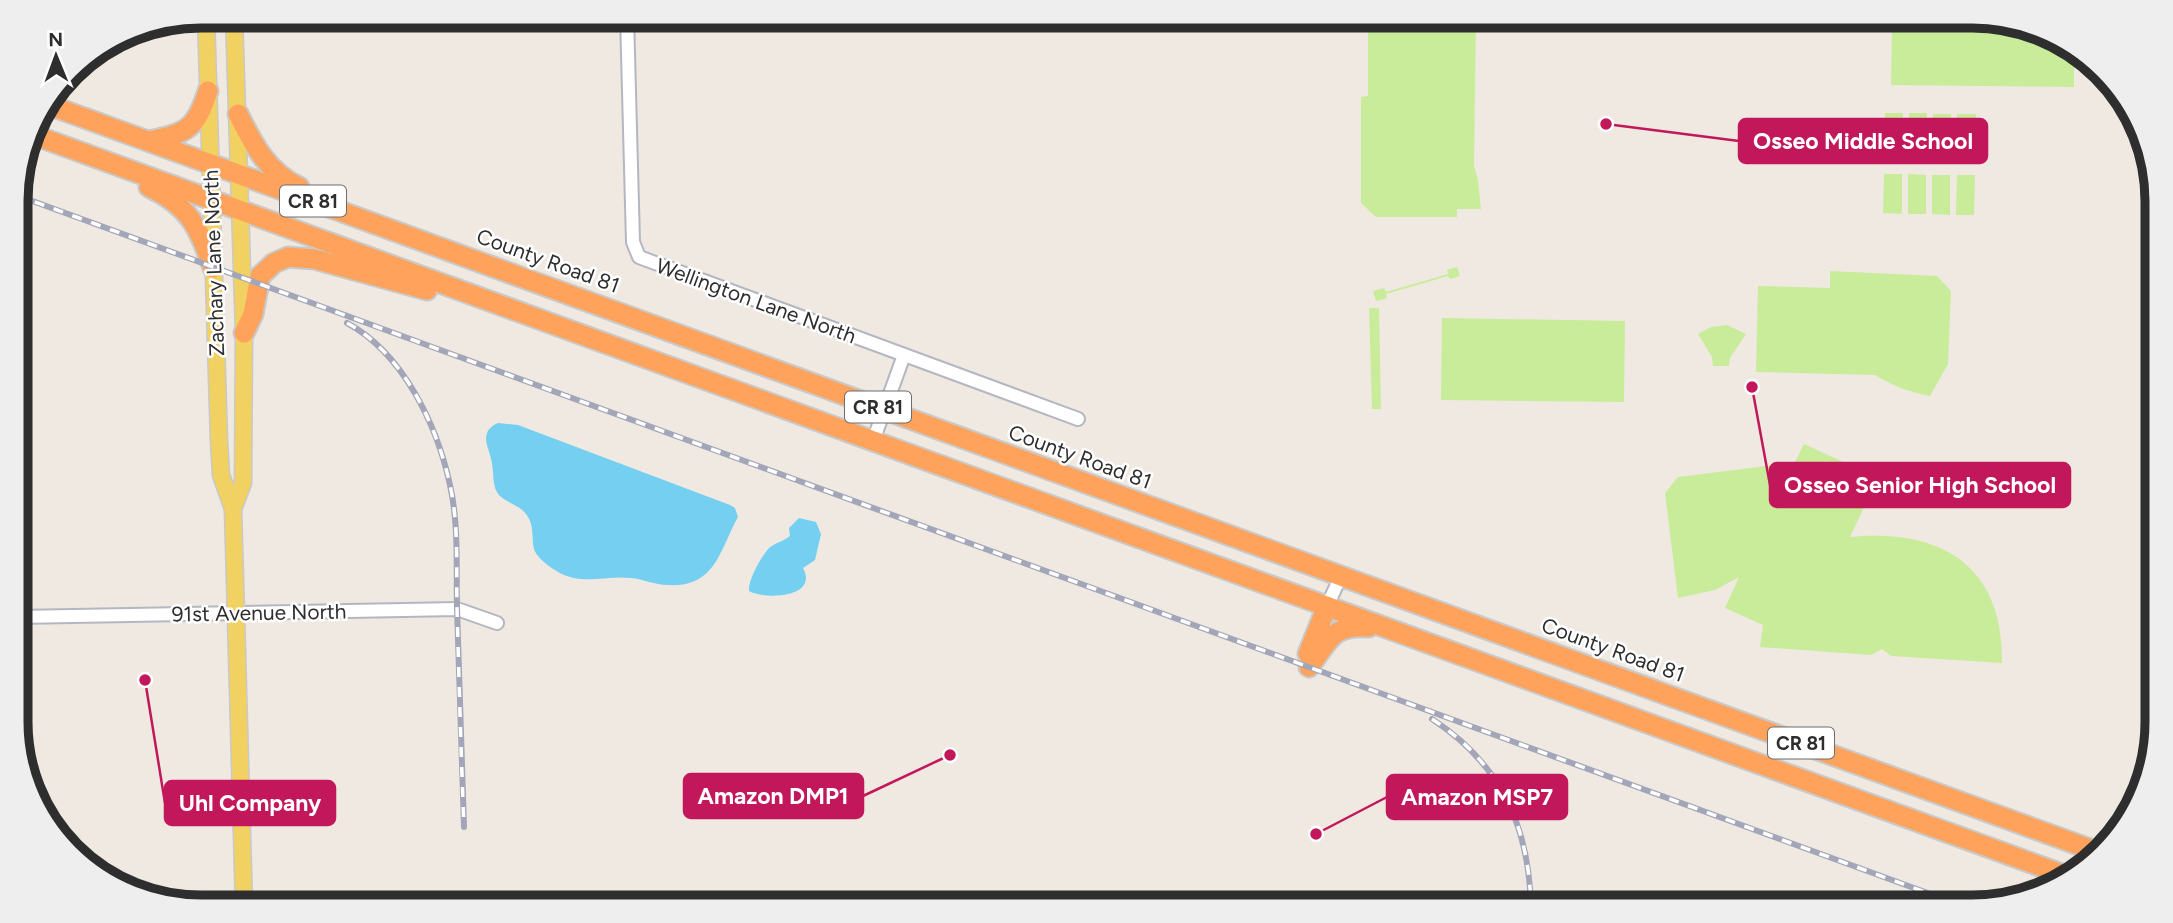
<svg xmlns="http://www.w3.org/2000/svg" width="2173" height="923" viewBox="0 0 2173 923" font-family="Figtree,sans-serif">
  <style>
    .pitch { fill: #c9ec9a }
    .water { fill: #75cff0 }
    .lines { fill: none; stroke-linecap: round; stroke-linejoin: round }
    .minor-casing { stroke: #b4b7c1; stroke-width: 16 }
    .major-casing { stroke: #c9c9c9; stroke-width: 19 }
    .highway-casing { stroke: #c9c9c9; stroke-width: 23 }
    .minor { stroke: #fff; stroke-width: 12 }
    .major { stroke: #f2d163; stroke-width: 16 }
    .highway { stroke: #ffa35c; stroke-width: 19 }
    .rail-casing { stroke: #a3a6b8; stroke-width: 6 }
    .rail { stroke: #fff; stroke-width: 3.5; stroke-dasharray: 10; stroke-linecap: butt }
    .labels { text-anchor: middle; stroke-width: 5; stroke-linejoin: round; paint-order: stroke }
    .shield { fill: #fff; stroke: #6d6d6d; stroke-width: 2 }
    .shield-label { font-size: 19px; font-weight: bold; fill: #2e2e2e }
    .street-label { font-size: 21px; fill: #2e2e2e; stroke: #fff }
    .rim { fill: none; stroke: #2e2e2e; stroke-width: 9 }
    .leader { fill: none; stroke: #c2185b; stroke-width: 2.5 }
    .callout-dot { fill: #c2185b; stroke: #fff; stroke-width: 2.5 }
    .callout { fill: #c2185b; stroke: #c2185b; stroke-width: 2.5 }
    .callout-label { font-size: 23px; text-anchor: middle; font-weight: bold; fill: #fff }
  </style>
  <rect width="100%" height="100%" fill="#efe9e1"/>
  <!-- pitch -->
  <path class="pitch" d="M 1368,16 L 1476,16 L 1474,166 L 1478,180 L 1481,209 L 1457,209 L 1457,217 L 1376,217 L 1361,203 L 1361,97 L 1368,96 Z
    M 1892,16 L 1972,16 L 2042,30 L 2074,54 L 2074,87 L 1891,85 Z
    M 1885,113 L 1903,113 L 1902,153 L 1884,152 Z
    M 1909,113 L 1927,113 L 1927,153 L 1908,153 Z
    M 1933,114 L 1951,114 L 1951,154 L 1932,153 Z
    M 1957,114 L 1976,114 L 1975,154 L 1957,153 Z
    M 1884,174 L 1902,174 L 1902,214 L 1883,213 Z
    M 1908,174 L 1926,175 L 1926,214 L 1908,214 Z
    M 1932,175 L 1950,175 L 1950,215 L 1932,214 Z
    M 1957,175 L 1975,175 L 1974,215 L 1956,215 Z
    M 1457,267 L 1460,276 L 1450,279 L 1448,276 L 1386,294 L 1387,298 L 1376,301 L 1373,291 L 1384,288 L 1386,292 L 1448,274 L 1447,270 Z
    M 1830,271 L 1937,276 L 1951,291 L 1948,364 L 1930,396 C 1909,392 1893,386 1875,375 L 1756,372 L 1758,286 L 1830,288 Z
    M 1369,308 L 1379,308 L 1381,409 L 1372,409 Z
    M 1442,318 L 1625,321 L 1624,402 L 1441,400 Z
    M 1727,325 L 1746,334 L 1730,358 L 1729,366 L 1713,366 L 1712,357 L 1698,334 L 1711,327 Z
    M 1804,444 L 1878,478 L 1850,537 C 1941,528 2004,566 2002,663 L 1891,656 L 1882,649 L 1871,655 L 1760,647 L 1763,625 L 1725,608 L 1739,577 L 1715,590 L 1678,598 L 1665,493 L 1678,477 L 1783,464 L 1785,482 Z"/>
  <!-- water -->
  <path class="water" d="M 993,16 L 1102,16 L 1100,21 L 1091,27 L 1002,31 L 989,22 Z
    M 498,423 L 518,425 L 730,505 L 735,508 L 738,517 C 720,549 716,588 668,585 C 655,585 643,579 631,578 C 607,575 585,585 562,574 C 554,570 537,559 534,549 C 531,537 535,525 526,514 C 519,505 507,503 499,495 C 492,487 494,474 492,464 C 491,450 476,433 498,423 Z
    M 799,518 L 816,522 L 821,534 L 815,560 L 803,568 C 819,598 765,600 749,591 C 748,580 761,557 769,548 C 775,543 784,541 790,536 L 789,528 Z"/>
  <g class="lines">
    <defs>
      <path id="minor" d="M 627,16 L 633,242 L 639,257 L 1078,419
        M 873,441 L 904,355
        M 1327,606 L 1341,576
        M 17,617 L 457,609 L 497,623"/>
      <path id="major" d="M 206,16 L 219,441 L 221,475 L 233,509 L 244,907
        M 233,509 L 243,483 L 244,333 L 234,16"/>
      <path id="highway" d="M 46,104 L 2098,852
        M 238,114 C 253,144 267,172 299,187
        M 31,134 L 2067,876
        M 149,141 C 187,133 196,129 208,91
        M 149,187 C 189,206 199,227 213,268
        M 244,333 L 253,314 L 260,276 L 274,263 L 288,257 L 314,259 L 427,290
        M 1308,654 L 1327,606
        M 1309,667 C 1330,640 1330,625 1369,627"/>
    </defs>
    <!-- minor casing -->
    <use href="#minor" class="minor-casing"/>
    <!-- major casing -->
    <use href="#major" class="major-casing"/>
    <!-- highway casing -->
    <use href="#highway" class="highway-casing"/>
    <!-- minor -->
    <use href="#minor" class="minor"/>
    <!-- major -->
    <use href="#major" class="major"/>
    <!-- highway -->
    <use href="#highway" class="highway"/>
    <defs>
      <path id="rail" d="M 16,195 L 1966,907
        M 347,323 C 403,353 437,425 450,485 C 459,525 456,568 457,608 C 459,681 461,754 464,827
        M 1432,719 C 1501,764 1529,826 1531,907"/>
    </defs>
    <!-- rail casing -->
    <use href="#rail" class="rail-casing"/>
    <!-- rail -->
    <use href="#rail" class="rail"/>
  </g>
  <g class="labels">
    <!-- shield labels -->
    <g class="shield">
      <rect x="280" y="185.5" width="66" height="31" rx="5"/>
      <rect x="845" y="391.5" width="66" height="31" rx="5"/>
      <rect x="1768" y="727.5" width="66" height="31" rx="5"/>
    </g>
    <g class="shield-label">
      <text x="313" y="208">CR 81</text>
      <text x="878" y="414">CR 81</text>
      <text x="1801" y="750">CR 81</text>
    </g>
    <!-- street labels -->
    <g class="street-label">
      <text transform="translate(548 261) rotate(20)" y="7">County Road 81</text>
      <text transform="translate(214 263) rotate(-92)" y="7">Zachary Lane North</text>
      <text transform="translate(756 301) rotate(20)" y="7">Wellington Lane North</text>
      <text transform="translate(1080 457) rotate(20)" y="7">County Road 81</text>
      <text transform="translate(259 613) rotate(-1)" y="7">91st Avenue North</text>
      <text transform="translate(1613 650) rotate(20)" y="7">County Road 81</text>
    </g>
  </g>
  <!-- crop -->
  <path d="M0 0H2173V923H0ZM201 28H1972A173 173 0 0 1 2145 201V722A173 173 0 0 1 1972 895H201A173 173 0 0 1 28 722V201A173 173 0 0 1 201 28Z" fill="#eee" fill-rule="evenodd"/>
  <path class="rim" d="M201 28H1972A173 173 0 0 1 2145 201V722A173 173 0 0 1 1972 895H201A173 173 0 0 1 28 722V201A173 173 0 0 1 201 28Z"/>
  <!-- callouts -->
  <path class="leader" d="M1606 124L1739 141M1752 387L1770 485M950 755L863 796M1316 834L1387 797M145 680L165 803"/>
  <g class="callout-dot">
    <circle cx="1606" cy="124" r="7"/>
    <circle cx="1752" cy="387" r="7"/>
    <circle cx="950" cy="755" r="7"/>
    <circle cx="1316" cy="834" r="7"/>
    <circle cx="145" cy="680" r="7"/>
  </g>
  <g class="callout">
    <rect x="1739" y="119" width="248" height="44" rx="7"/>
    <rect x="1770" y="463" width="300" height="44" rx="7"/>
    <rect x="684" y="774" width="179" height="44" rx="7"/>
    <rect x="1387" y="775" width="180" height="44" rx="7"/>
    <rect x="165" y="781" width="170" height="44" rx="7"/>
  </g>
  <g class="callout-label">
    <text x="1863" y="149">Osseo Middle School</text>
    <text x="1920" y="493">Osseo Senior High School</text>
    <text x="773" y="804">Amazon DMP1</text>
    <text x="1477" y="805">Amazon MSP7</text>
    <text x="250" y="811">Uhl Company</text>
  </g>
  <!-- north arrow -->
  <g transform="translate(56 56) rotate(359)" stroke="#ffffff" stroke-width="5" paint-order="stroke">
  <path d="M0-5L12 26L0 18L-12 26Z" fill="#2e2e2e"/>
  <text y="-10" font-size="19" font-weight="bold" text-anchor="middle" fill="#2e2e2e">N</text>
  </g>
</svg>
